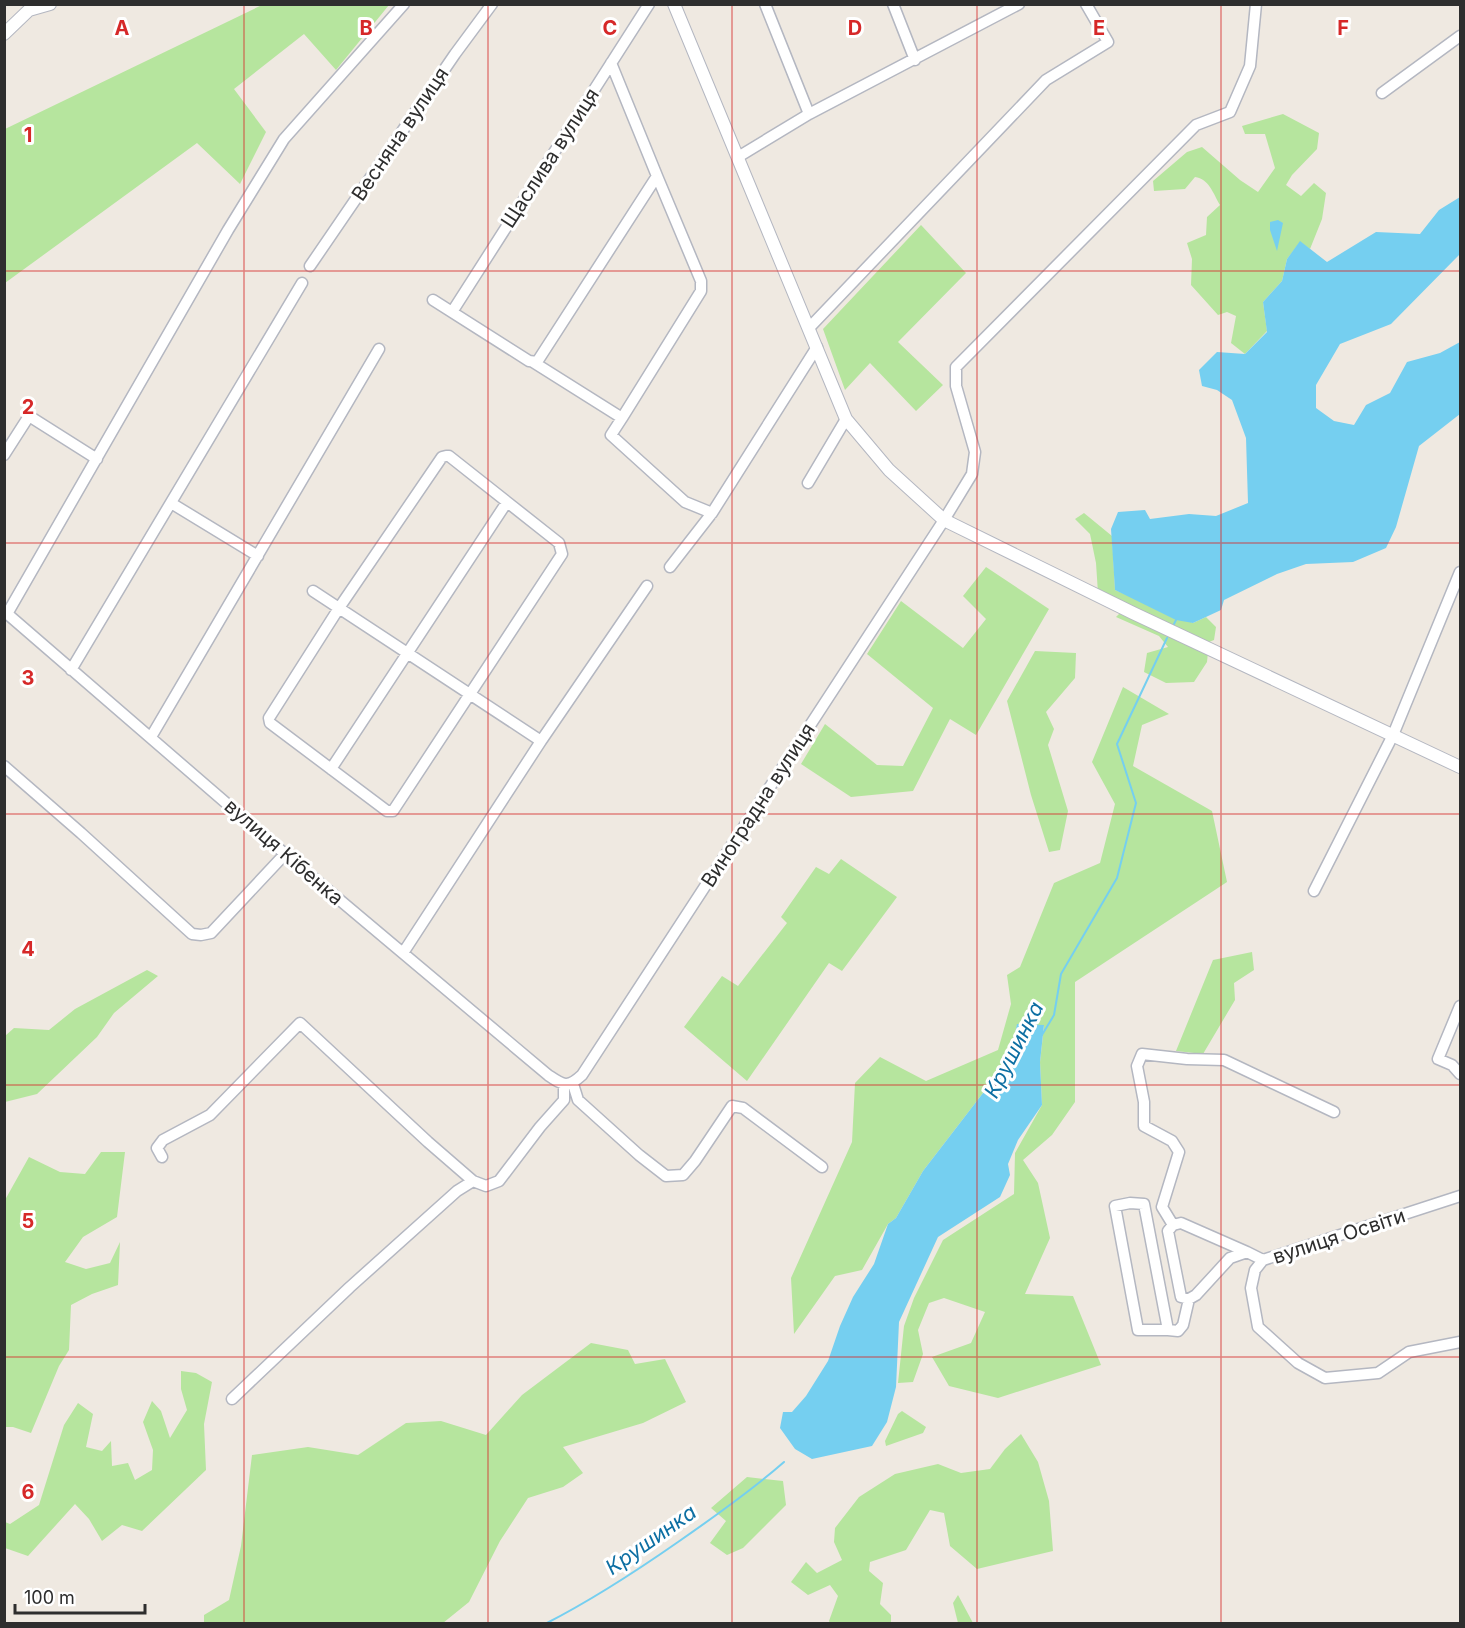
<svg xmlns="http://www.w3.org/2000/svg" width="1465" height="1628" viewBox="0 0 1465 1628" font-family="Inter,sans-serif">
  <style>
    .green { fill: #b6e59e }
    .water { fill: #75cff0 }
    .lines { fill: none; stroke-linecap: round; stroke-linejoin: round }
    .stream { stroke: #75cff0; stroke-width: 2 }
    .minor-casing { stroke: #b4b7c1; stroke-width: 13 }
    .tertiary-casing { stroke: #b4b7c1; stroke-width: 14 }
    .minor { stroke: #fff; stroke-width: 10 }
    .tertiary { stroke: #fff; stroke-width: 12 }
    .grid { fill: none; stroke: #d62828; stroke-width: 1.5; stroke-opacity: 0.55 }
    .labels { text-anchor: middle; stroke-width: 6; stroke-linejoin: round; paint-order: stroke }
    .street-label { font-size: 20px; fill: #2e2e2e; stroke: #fff }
    .water-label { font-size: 21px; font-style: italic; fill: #0d6fa3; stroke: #fff }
    .grid-label { font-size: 20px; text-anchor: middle; font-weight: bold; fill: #d62828; stroke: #fff; stroke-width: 6; stroke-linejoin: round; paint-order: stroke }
  </style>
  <rect width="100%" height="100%" fill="#efe9e1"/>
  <!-- green -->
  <path class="green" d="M 262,5 L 389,5 L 336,70 L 304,34 L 234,89 L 266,132 L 240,184 L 197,143 L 5,283 L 5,129 Z
    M 1283,114 L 1319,133 L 1317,149 L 1292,175 L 1286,185 L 1301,196 L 1314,183 L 1326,193 L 1322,219 L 1310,249 L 1300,242 L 1287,259 L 1282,281 L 1263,302 L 1267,331 L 1245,354 L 1231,343 L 1236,316 L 1227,312 L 1218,315 L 1191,285 L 1192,259 L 1187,243 L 1206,235 L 1207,217 L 1220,205 C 1213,193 1209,179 1195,177 L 1185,189 L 1154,191 L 1153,181 L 1187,152 L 1202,147 L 1240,180 L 1258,192 L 1275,168 L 1265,134 L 1245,134 L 1242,126 Z
    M 921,225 L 966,273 L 898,342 L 943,385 L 916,411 L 870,363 L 845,390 L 823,329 Z
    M 1084,513 L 1112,536 L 1115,590 L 1193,623 L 1206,617 L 1216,627 L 1214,640 L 1209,642 L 1098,593 L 1096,563 L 1090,534 L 1075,519 Z
    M 986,567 L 1049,609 L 976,735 L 950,719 L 913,791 L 851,797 L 801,764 L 825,724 L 877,765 L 903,766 L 933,708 L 867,654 L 901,601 L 963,648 L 986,619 L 963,596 Z
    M 1120,613 L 1208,652 L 1207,662 L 1194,682 L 1166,683 L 1144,672 L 1147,653 L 1168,647 L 1159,636 L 1116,617 Z
    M 1035,651 L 1076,653 L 1075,678 L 1046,712 L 1054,729 L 1048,745 L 1068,811 L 1060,850 L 1049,852 L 1031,795 L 1007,701 Z
    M 1123,687 L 1169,714 L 1142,725 L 1133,766 L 1212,811 L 1227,882 L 1075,982 L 1075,1102 L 1052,1135 L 1023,1160 L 1038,1183 L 1050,1238 L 1025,1294 L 1073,1296 L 1101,1365 L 998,1398 L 949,1386 L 932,1357 L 971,1343 L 985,1312 L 944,1298 L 929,1303 L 918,1330 L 923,1354 L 913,1382 L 898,1383 L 904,1326 L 914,1298 L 943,1240 L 1014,1194 L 1015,1153 L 1042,1105 L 1040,1062 L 1044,1026 L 1017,1025 L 1011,1053 L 1003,1067 L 923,1171 L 896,1218 L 888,1224 L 862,1270 L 835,1276 L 794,1334 L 791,1278 L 852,1142 L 855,1083 L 880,1057 L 926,1081 L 998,1050 L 1011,1004 L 1007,975 L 1020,967 L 1054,883 L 1100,863 L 1115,804 L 1092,762 Z
    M 841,859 L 897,897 L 842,971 L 829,963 L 747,1081 L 684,1027 L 722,976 L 738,986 L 787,923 L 781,917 L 816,867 L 829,874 Z
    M 1252,952 L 1254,970 L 1234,983 L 1235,1000 L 1203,1054 L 1176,1051 L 1213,960 Z
    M 147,970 L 158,976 L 114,1013 L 97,1037 L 37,1094 L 5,1102 L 5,1036 L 14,1028 L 49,1030 L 75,1009 Z
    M 101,1152 L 125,1152 L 117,1217 L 83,1237 L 65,1262 L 86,1269 L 110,1263 L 120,1242 L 118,1285 L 92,1294 L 71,1305 L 69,1350 L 59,1366 L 31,1433 L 13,1427 L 5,1427 L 5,1200 L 29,1157 L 60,1172 L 85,1174 Z
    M 591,1343 L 628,1350 L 635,1364 L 665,1359 L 686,1402 L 643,1423 L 563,1447 L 583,1473 L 563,1487 L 528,1498 L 500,1541 L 469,1602 L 443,1623 L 204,1623 L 204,1615 L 229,1600 L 241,1546 L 252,1455 L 308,1447 L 358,1455 L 406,1423 L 441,1421 L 486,1435 L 522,1395 Z
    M 181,1371 L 196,1373 L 212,1382 L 204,1424 L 206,1470 L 142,1531 L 122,1525 L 102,1541 L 89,1519 L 75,1504 L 28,1556 L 5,1548 L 5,1522 L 10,1524 L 39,1505 L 64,1425 L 78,1403 L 93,1414 L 86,1447 L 102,1451 L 111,1441 L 112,1466 L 128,1463 L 135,1480 L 152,1470 L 153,1450 L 143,1422 L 152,1401 L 161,1411 L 170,1438 L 187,1410 L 181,1389 Z
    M 902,1411 L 926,1427 L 923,1433 L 886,1446 L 885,1441 L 898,1414 Z
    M 1021,1434 L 1038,1462 L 1049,1501 L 1053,1551 L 977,1569 L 950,1546 L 944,1513 L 930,1510 L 906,1550 L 870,1562 L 869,1571 L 883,1583 L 880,1604 L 891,1615 L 891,1623 L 830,1623 L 829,1621 L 838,1596 L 830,1585 L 808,1595 L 791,1582 L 806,1562 L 817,1573 L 842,1560 L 834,1542 L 835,1528 L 859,1497 L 895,1474 L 938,1464 L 961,1473 L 990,1469 L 1005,1449 Z
    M 747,1477 L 783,1481 L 786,1505 L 743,1548 L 727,1555 L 710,1543 L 726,1521 L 711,1508 Z
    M 958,1595 L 973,1623 L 958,1623 L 953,1603 Z"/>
  <!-- water -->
  <path class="water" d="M 1460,197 L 1460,254 L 1391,324 L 1340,344 L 1316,385 L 1316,408 L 1334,421 L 1354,425 L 1366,405 L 1390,393 L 1407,362 L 1440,353 L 1460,342 L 1460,414 L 1419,446 L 1396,527 L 1386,548 L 1353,562 L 1306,564 L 1277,574 L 1224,600 L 1221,610 L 1193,623 L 1176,620 L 1115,590 L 1111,529 L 1118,512 L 1145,510 L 1150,519 L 1189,514 L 1216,516 L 1248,503 L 1246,438 L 1232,400 L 1217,390 L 1202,386 L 1199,370 L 1217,352 L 1245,354 L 1267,332 L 1263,302 L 1282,281 L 1287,259 L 1300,241 L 1327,262 L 1376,232 L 1420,234 L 1439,210 Z
    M 1278,220 L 1283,223 L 1277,251 L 1270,230 L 1270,222 Z
    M 1017,1024 L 1044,1025 L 1040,1062 L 1042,1105 L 1018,1140 L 1008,1164 L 1010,1175 L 1000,1197 L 938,1237 L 899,1322 L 896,1387 L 887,1422 L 872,1446 L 812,1459 L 795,1449 L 780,1428 L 783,1412 L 792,1412 L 806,1396 L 828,1361 L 840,1326 L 853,1297 L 874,1264 L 888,1224 L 896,1218 L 923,1171 L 1003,1067 L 1011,1053 Z"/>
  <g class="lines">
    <!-- stream -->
    <path class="stream" d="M 1174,624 L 1176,620
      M 1042,1035 L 1054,1015 L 1061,974 L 1117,878 L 1136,803 L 1117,744 L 1167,638
      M 545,1624 C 592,1600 635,1572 678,1542 C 714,1517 751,1491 784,1462"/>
    <defs>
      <path id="minor" d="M 765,4 L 809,114
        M 893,4 L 915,60
        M 1382,93 L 1460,36
        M 738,157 L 809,114 L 1019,4
        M 310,266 L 455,54 L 492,4
        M 433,300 L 529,361 L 537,362 L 657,176 L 611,63
        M 452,312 L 649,4
        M 809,328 L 1046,80 L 1108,42 L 1086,4
        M 533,362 L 622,418 L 701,291 L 701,281 L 657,176
        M 622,418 L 611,435 L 685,502 L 712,513
        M 4,455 L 29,416 L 97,459
        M 446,456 L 449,456 L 559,543 L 562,554 L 393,811 L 387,811 L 270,723 L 269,718 L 339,608 L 442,457 Z
        M 808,483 L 846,419
        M 171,503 L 258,556
        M 670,567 L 712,513 L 817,347
        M 313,591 L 541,741
        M 4,611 L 285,854 L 548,1075 C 563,1085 567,1089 582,1075 L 944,520 L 972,474 L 975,452 L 956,386 L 956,367 L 1196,125 L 1230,112 L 1250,66 L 1256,4
        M 7,614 L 228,230 L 284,139 L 404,4
        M 71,670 L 302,283
        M 151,737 L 379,349
        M 4,766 L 81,833 L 192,934 L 201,935 L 211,933 L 285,854
        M 331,769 L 507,502
        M 1314,891 L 1393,735 L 1460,572
        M 403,953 L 541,741 L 647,586
        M 1460,1006 L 1438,1059 L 1452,1065 L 1460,1074
        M 573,1084 L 578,1100 L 639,1155 L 666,1176 L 683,1175 L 695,1161 L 732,1106 L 743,1108 L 822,1167
        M 162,1157 L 157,1148 L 163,1140 L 210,1115 L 300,1023 L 428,1142 L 473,1181
        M 1460,1196 L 1263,1260 L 1255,1270 L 1251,1288 L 1258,1327 L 1298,1363 L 1325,1378 L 1378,1373 L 1409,1352 L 1460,1342
        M 1173,1225 L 1162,1207 L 1179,1152 L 1172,1141 L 1144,1126 L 1144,1102 L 1137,1066 L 1142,1054 L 1187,1059 L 1224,1060 L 1334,1112
        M 1247,1252 L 1230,1258 L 1196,1295 L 1189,1299 L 1181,1297 L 1168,1231 L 1173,1225 L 1181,1223 L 1247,1252 L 1263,1260
        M 1168,1330 L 1138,1330 L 1115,1206 L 1130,1203 L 1144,1204 L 1168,1330 L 1178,1331 L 1183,1325 L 1189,1299
        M 232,1399 L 350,1287 L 457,1191 L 473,1181 L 486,1186 L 499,1181 L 540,1127 L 564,1100 L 564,1085"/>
      <path id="tertiary" d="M 674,4 L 846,419 L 889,470 L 944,520 L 1133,613 L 1460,767
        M 4,34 L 29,10 L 50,4"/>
    </defs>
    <!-- minor casing -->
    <use href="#minor" class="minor-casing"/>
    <!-- tertiary casing -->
    <use href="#tertiary" class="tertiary-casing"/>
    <!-- minor -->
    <use href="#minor" class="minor"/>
    <!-- tertiary -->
    <use href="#tertiary" class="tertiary"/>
  </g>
  <!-- grid -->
  <path class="grid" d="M 244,4 L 244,1624M 488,4 L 488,1624M 732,4 L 732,1624M 977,4 L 977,1624M 1221,4 L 1221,1624M 4,271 L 1460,271M 4,543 L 1460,543M 4,814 L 1460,814M 4,1085 L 1460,1085M 4,1357 L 1460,1357"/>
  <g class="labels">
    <!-- street labels -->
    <g class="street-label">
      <text transform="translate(400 134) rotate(-56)" y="7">Весняна вулиця</text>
      <text transform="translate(550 158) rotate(-57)" y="7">Щаслива вулиця</text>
      <text transform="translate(758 805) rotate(-57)" y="7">Виноградна вулиця</text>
      <text transform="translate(284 852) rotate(41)" y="7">вулиця Кібенка</text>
      <text transform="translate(1339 1236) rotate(-18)" y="7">вулиця Освіти</text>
    </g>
    <!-- water labels -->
    <g class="water-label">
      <text transform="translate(1014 1050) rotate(-63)" y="7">Крушинка</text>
      <text transform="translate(651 1540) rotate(-35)" y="7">Крушинка</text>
    </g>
  </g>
  <g class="grid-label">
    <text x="122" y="35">A</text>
    <text x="366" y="35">B</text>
    <text x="610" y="35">C</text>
    <text x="855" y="35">D</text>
    <text x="1099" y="35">E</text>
    <text x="1343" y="35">F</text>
    <text x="28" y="142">1</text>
    <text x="28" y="414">2</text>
    <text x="28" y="685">3</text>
    <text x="28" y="956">4</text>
    <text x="28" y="1228">5</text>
    <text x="28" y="1499">6</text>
  </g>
  <!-- border -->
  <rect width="1465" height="1628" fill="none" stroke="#2e2e2e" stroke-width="12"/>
  <!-- scale -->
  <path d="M15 1604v9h130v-9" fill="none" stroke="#2e2e2e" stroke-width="3"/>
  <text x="24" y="1604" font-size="18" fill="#2e2e2e" stroke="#ffffff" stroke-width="4.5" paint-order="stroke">100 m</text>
</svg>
